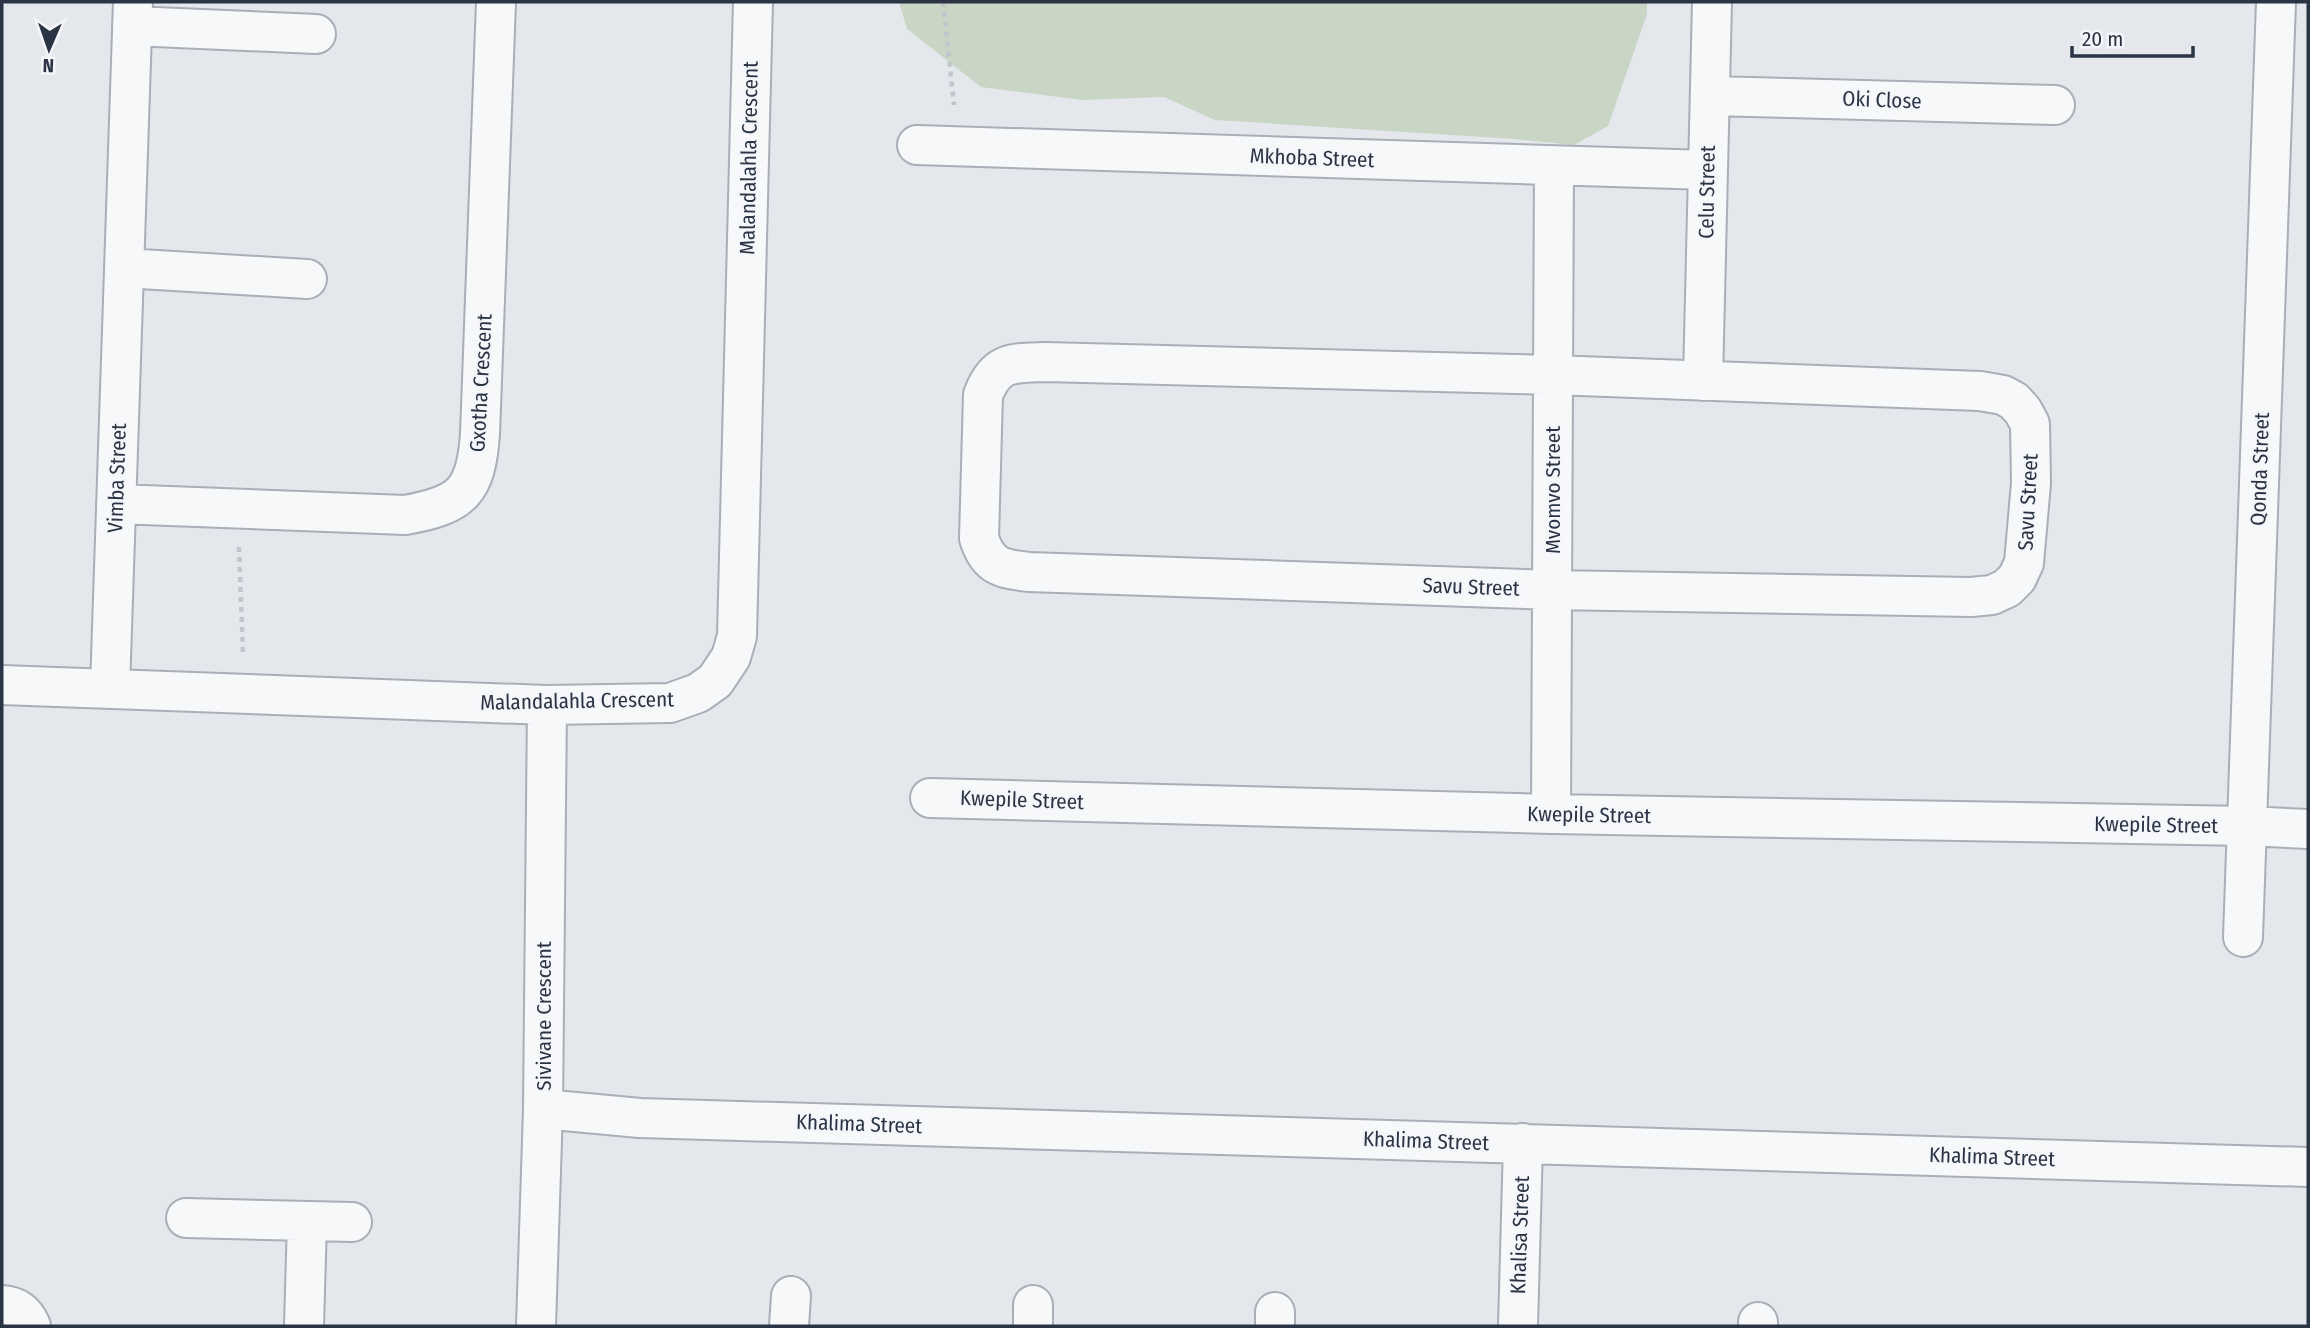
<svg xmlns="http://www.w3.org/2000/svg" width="2310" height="1328" viewBox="0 0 2310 1328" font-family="'Fira Sans Condensed',sans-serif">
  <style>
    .green { fill: #c9d6c5 }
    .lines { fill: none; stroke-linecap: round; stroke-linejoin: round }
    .minor-casing { stroke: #a9aeb7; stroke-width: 42 }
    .path { stroke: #c2c5cb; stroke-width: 4.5; stroke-dasharray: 5 5; stroke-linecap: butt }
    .minor { stroke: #f7f8fa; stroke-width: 38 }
    .labels { text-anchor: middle; stroke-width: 5; stroke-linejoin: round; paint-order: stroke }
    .street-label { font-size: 21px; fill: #2b3445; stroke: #f4f6f9 }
  </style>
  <rect width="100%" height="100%" fill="#e4e7ec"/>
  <!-- green -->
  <path class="green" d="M 899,2 L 1647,2 L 1647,14 L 1608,126 L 1574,145 L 1514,139 L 1215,120 L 1164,97 L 1082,100 L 981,87 L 907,29 Z"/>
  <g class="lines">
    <defs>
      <path id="minor" d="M 132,26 L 316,34
        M 1710,96 L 2055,105
        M 917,145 L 1708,170
        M 124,268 L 307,279
        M 1045,362 L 1553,375 L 1980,391 L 2003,395 L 2014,401 L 2023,411 L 2030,424 L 2031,483 L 2024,563 L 2017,578 L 2007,588 L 1992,595 L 1971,597 L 1552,590 L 1029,572 C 1002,569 988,567 979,538 L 983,395 C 996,361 1012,363 1045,362 Z
        M 1703,381 L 1712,2
        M 116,504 L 405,515 C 462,505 476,492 480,434 L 496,2
        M 2,685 L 547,705 L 670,703 L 698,693 L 715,681 L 731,657 L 737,636 L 753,2
        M 110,688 L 133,2
        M 930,798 L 1551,814 L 2247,826 L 2308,829
        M 1551,814 L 1554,166
        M 2243,937 L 2276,2
        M 543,1109 L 640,1118 L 2308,1167
        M 186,1218 L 352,1222
        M 2,1305 C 17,1306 25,1312 31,1326
        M 1033,1305 L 1033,1326
        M 304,1326 L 307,1221
        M 536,1326 L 543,1109 L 547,705
        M 789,1326 L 791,1296
        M 1275,1326 L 1275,1312
        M 1518,1326 L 1523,1143
        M 1758,1326 L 1758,1322"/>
    </defs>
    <!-- minor casing -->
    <use href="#minor" class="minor-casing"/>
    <!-- path -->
    <path class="path" d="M 943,2 L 954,105
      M 239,547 L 243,654"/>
    <!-- minor -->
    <use href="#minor" class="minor"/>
  </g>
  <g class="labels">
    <!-- street labels -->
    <g class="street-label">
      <text transform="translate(1882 100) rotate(2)" y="7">Oki Close</text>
      <text transform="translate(749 158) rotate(-89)" y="7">Malandalahla Crescent</text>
      <text transform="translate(1312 158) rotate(2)" y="7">Mkhoba Street</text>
      <text transform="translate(1707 192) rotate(-89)" y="7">Celu Street</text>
      <text transform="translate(481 383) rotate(-87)" y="7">Gxotha Crescent</text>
      <text transform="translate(2260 469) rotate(-88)" y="7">Qonda Street</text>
      <text transform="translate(117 478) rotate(-88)" y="7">Vimba Street</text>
      <text transform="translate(1553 490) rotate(-90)" y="7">Mvomvo Street</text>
      <text transform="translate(2028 502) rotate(-87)" y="7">Savu Street</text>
      <text transform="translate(1471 587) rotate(2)" y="7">Savu Street</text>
      <text transform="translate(577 701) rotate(-1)" y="7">Malandalahla Crescent</text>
      <text transform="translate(1022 800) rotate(2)" y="7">Kwepile Street</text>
      <text transform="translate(1589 815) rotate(1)" y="7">Kwepile Street</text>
      <text transform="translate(2156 825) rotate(1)" y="7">Kwepile Street</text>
      <text transform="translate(544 1016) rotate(-90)" y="7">Sivivane Crescent</text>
      <text transform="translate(859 1124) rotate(2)" y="7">Khalima Street</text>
      <text transform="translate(1426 1141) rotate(2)" y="7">Khalima Street</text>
      <text transform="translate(1992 1157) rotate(2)" y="7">Khalima Street</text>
      <text transform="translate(1520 1235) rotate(-88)" y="7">Khalisa Street</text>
    </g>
  </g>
  <!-- border -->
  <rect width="2310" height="1328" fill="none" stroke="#2b3445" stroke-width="7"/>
  <!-- north arrow -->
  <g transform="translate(49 49) rotate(182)" stroke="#f4f6f9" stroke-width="5" paint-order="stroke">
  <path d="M0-5L12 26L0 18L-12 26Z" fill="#2b3445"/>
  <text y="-10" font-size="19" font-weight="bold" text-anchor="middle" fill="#2b3445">N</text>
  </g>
  <!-- scale -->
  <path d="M2072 46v10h121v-10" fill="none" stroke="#2b3445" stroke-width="3.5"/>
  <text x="2082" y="46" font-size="21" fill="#2b3445" stroke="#f4f6f9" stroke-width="5" paint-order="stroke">20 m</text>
</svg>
